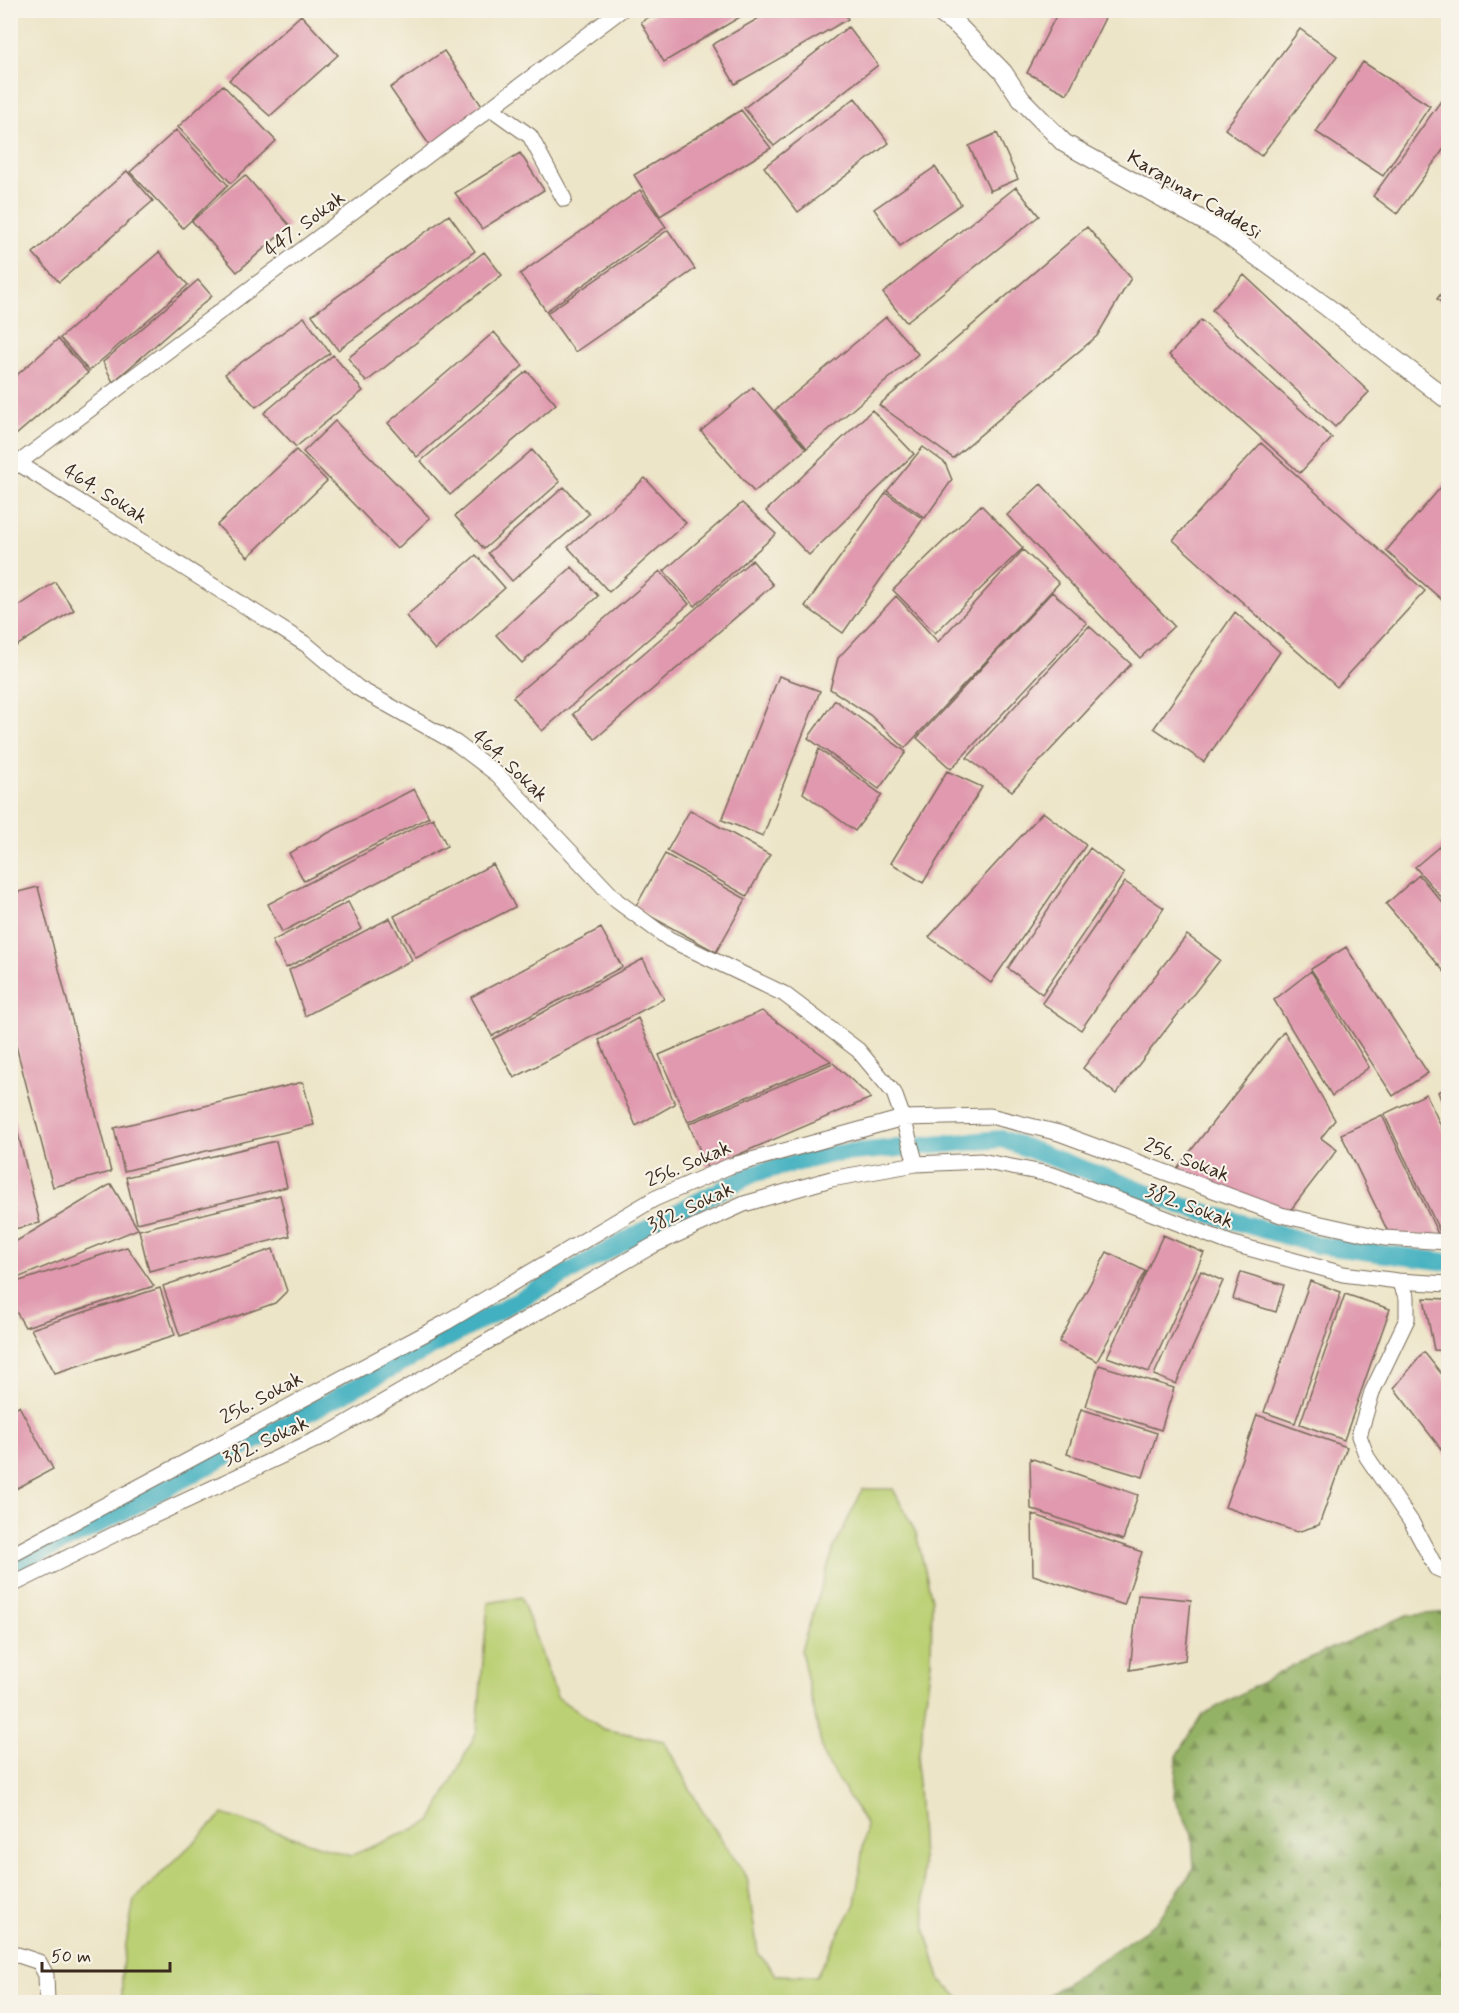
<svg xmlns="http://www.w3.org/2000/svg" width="1459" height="2013" viewBox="0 0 1459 2013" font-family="Mynerve,sans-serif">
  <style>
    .green { fill: #bbd074; stroke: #7b7d49; stroke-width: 1.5 }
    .forest { fill: url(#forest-firs); stroke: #686e42; stroke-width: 1.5 }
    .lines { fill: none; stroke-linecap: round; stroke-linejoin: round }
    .canal { stroke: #43b0c0; stroke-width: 18 }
    .building { fill: #e099ae }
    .minor-casing { stroke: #796b5a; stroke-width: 17 }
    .tertiary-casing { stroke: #796b5a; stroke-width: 20 }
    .minor { stroke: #fff; stroke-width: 15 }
    .tertiary { stroke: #fff; stroke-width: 18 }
    .labels { text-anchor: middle; stroke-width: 4.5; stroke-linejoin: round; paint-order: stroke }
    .street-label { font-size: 20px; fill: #3b2a1e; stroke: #f7f3e8 }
  </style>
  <defs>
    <pattern id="forest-firs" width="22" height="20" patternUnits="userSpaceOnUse" patternTransform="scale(1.5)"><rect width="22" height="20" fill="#94b266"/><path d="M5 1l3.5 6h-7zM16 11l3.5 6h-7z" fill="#7a9153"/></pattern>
  </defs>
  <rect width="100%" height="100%" fill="#f7f3e8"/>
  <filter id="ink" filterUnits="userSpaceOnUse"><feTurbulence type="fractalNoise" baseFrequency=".0167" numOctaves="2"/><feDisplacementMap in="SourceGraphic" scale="12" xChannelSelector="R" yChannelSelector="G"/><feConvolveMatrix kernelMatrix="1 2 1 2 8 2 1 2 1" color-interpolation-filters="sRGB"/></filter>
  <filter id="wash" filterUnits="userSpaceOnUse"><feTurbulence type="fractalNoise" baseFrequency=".008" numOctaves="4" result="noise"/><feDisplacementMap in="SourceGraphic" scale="24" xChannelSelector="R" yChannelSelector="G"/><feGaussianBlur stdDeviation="1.35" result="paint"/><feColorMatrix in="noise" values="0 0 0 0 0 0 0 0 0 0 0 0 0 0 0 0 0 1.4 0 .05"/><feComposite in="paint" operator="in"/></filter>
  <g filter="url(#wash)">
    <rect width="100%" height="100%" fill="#ede5c8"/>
    <!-- green -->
    <path class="green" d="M 863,1489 L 893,1489 L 916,1533 L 932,1599 L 931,1662 L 917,1768 L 926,1931 L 941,1982 L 966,2002 L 122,2002 L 122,1966 L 134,1900 L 223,1814 L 350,1856 L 431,1822 L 477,1731 L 488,1603 L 521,1597 L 557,1697 L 603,1729 L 664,1741 L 701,1809 L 747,1877 L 758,1953 L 776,1975 L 816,1976 L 855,1904 L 866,1824 L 824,1758 L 801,1650 L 834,1548 Z"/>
    <!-- forest -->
    <path class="forest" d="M 1448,1612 L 1448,2002 L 1038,2002 L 1157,1922 L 1194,1868 L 1192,1834 L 1174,1797 L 1177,1756 L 1202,1715 L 1292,1666 L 1405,1616 Z"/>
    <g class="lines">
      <!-- canal -->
      <path class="canal" d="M 10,1567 L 86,1531 L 491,1315 L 689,1206 L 755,1173 L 831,1154 L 1002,1139 L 1183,1206 L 1317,1245 L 1448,1262"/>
    </g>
    <g id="blocks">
      <!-- building -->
      <path class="building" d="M 660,10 L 752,10 L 664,62 L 641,22 Z
        M 773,10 L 843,10 L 848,19 L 735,84 L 712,45 Z
        M 1059,10 L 1109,10 L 1067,94 L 1027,73 Z
        M 301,15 L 338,55 L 270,116 L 229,80 Z
        M 848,27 L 878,65 L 774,146 L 744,108 Z
        M 1300,29 L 1337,56 L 1261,156 L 1225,129 Z
        M 444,51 L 484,109 L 430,146 L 390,88 Z
        M 1363,62 L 1430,106 L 1383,176 L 1316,132 Z
        M 223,85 L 276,141 L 231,183 L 178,127 Z
        M 1448,91 L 1448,143 L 1397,214 L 1373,196 Z
        M 855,98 L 889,143 L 798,212 L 764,167 Z
        M 741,110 L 771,148 L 660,216 L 634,175 Z
        M 176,130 L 228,185 L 183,228 L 130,172 Z
        M 997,133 L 1018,179 L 990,191 L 969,146 Z
        M 520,153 L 544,190 L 482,229 L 455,193 Z
        M 935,167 L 961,204 L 900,246 L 874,209 Z
        M 127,171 L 153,201 L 59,282 L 33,253 Z
        M 245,175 L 290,226 L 237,272 L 192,221 Z
        M 1016,187 L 1039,216 L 906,322 L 883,293 Z
        M 640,190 L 666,227 L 546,311 L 520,274 Z
        M 449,215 L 475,251 L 338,350 L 312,315 Z
        M 1087,227 L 1131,278 L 1097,336 L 953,458 L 879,405 Z
        M 668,230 L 695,269 L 575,352 L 547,313 Z
        M 159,252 L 188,285 L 89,371 L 60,338 Z
        M 484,252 L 502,275 L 366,382 L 348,358 Z
        M 1244,275 L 1369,392 L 1335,427 L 1212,310 Z
        M 198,280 L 212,296 L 113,382 L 103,362 Z
        M 1448,285 L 1448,308 L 1437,299 Z
        M 304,317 L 330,353 L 256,407 L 225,374 Z
        M 886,317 L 918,354 L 807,448 L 775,410 Z
        M 1201,320 L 1332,438 L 1300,473 L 1169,355 Z
        M 494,332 L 523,366 L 417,457 L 388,423 Z
        M 58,339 L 88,373 L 10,440 L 10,381 Z
        M 333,355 L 363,391 L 296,447 L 264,413 Z
        M 527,371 L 556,404 L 450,495 L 421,461 Z
        M 753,387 L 806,449 L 754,492 L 701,431 Z
        M 872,410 L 914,454 L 809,555 L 766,511 Z
        M 335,421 L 430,518 L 397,549 L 303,452 Z
        M 1261,443 L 1425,591 L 1337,687 L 1173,540 Z
        M 923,447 L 945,463 L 952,480 L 925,518 L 887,491 Z
        M 296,450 L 327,481 L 248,557 L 217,525 Z
        M 532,450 L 560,482 L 484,549 L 455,516 Z
        M 645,478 L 686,523 L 609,592 L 568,547 Z
        M 1448,479 L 1448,605 L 1386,551 Z
        M 1041,484 L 1174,626 L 1140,658 L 1007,515 Z
        M 564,487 L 589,514 L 512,581 L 488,553 Z
        M 886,493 L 923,519 L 843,633 L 805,606 Z
        M 742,503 L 776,534 L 695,606 L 664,571 Z
        M 981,505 L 1023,548 L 935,633 L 893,590 Z
        M 1023,550 L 1059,583 L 905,748 L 870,715 L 830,689 L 838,658 L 896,596 L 938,642 Z
        M 476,555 L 505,588 L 435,650 L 406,616 Z
        M 752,560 L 773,585 L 595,739 L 573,714 Z
        M 572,567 L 598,596 L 522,663 L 496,635 Z
        M 660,571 L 689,604 L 542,731 L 513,697 Z
        M 55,582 L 74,610 L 10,650 L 10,612 Z
        M 1052,592 L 1087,623 L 951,769 L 917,738 Z
        M 1235,612 L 1280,652 L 1204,762 L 1154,728 Z
        M 1089,626 L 1131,664 L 1012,791 L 967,758 Z
        M 779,676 L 820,691 L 763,836 L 722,820 Z
        M 835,700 L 906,752 L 879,789 L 808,738 Z
        M 819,749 L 882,795 L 855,831 L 803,793 Z
        M 947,771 L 982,787 L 923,883 L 891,863 Z
        M 414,789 L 429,817 L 304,881 L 289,853 Z
        M 690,810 L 770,855 L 747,896 L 667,851 Z
        M 1043,812 L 1086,845 L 991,983 L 929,937 Z
        M 433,818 L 447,846 L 282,932 L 268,904 Z
        M 1448,839 L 1448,905 L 1415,867 Z
        M 1090,848 L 1124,874 L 1042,994 L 1008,968 Z
        M 665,854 L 746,899 L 716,952 L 635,908 Z
        M 493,864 L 515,907 L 416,958 L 394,916 Z
        M 1419,875 L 1448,909 L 1448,976 L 1386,904 Z
        M 1125,882 L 1164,908 L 1081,1030 L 1042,1003 Z
        M 38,887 L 111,1172 L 53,1187 L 10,1023 L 10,894 Z
        M 348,902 L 362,929 L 286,968 L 272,941 Z
        M 390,918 L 412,960 L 305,1016 L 289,970 Z
        M 601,928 L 622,967 L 492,1036 L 471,997 Z
        M 1187,935 L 1220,960 L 1116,1094 L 1083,1068 Z
        M 1346,947 L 1428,1073 L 1393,1096 L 1311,969 Z
        M 643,959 L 664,999 L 514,1078 L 493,1039 Z
        M 1311,971 L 1369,1067 L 1332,1096 L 1274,1000 Z
        M 762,1011 L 831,1061 L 688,1122 L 659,1055 Z
        M 638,1018 L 675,1104 L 636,1126 L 599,1040 Z
        M 1284,1031 L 1335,1120 L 1321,1138 L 1337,1150 L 1289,1212 L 1175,1171 Z
        M 833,1063 L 871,1098 L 707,1168 L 689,1124 Z
        M 303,1082 L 314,1125 L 124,1171 L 114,1128 Z
        M 1448,1088 L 1448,1117 L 1438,1092 Z
        M 1426,1094 L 1448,1141 L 1448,1236 L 1442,1236 L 1384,1114 Z
        M 10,1101 L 40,1223 L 10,1230 Z
        M 1382,1115 L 1439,1236 L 1389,1234 L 1341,1134 Z
        M 276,1141 L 287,1187 L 137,1223 L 126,1177 Z
        M 111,1184 L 138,1229 L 10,1281 L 10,1245 Z
        M 280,1195 L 290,1236 L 149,1271 L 139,1230 Z
        M 1163,1235 L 1204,1253 L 1149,1372 L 1107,1357 Z
        M 127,1247 L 154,1286 L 25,1327 L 10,1301 L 10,1284 Z
        M 273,1249 L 287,1291 L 275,1303 L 180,1336 L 163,1286 Z
        M 1107,1252 L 1145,1271 L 1097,1361 L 1059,1342 Z
        M 1201,1271 L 1223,1281 L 1176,1384 L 1154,1375 Z
        M 1241,1272 L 1284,1285 L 1276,1312 L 1233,1299 Z
        M 1310,1281 L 1341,1292 L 1295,1423 L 1264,1412 Z
        M 160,1288 L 175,1335 L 55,1373 L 31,1329 Z
        M 1345,1294 L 1390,1309 L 1344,1440 L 1300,1424 Z
        M 1424,1298 L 1448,1299 L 1448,1351 L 1434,1350 Z
        M 1424,1352 L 1448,1382 L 1448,1458 L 1394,1388 Z
        M 1099,1365 L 1174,1388 L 1161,1430 L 1086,1406 Z
        M 19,1406 L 53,1469 L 12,1491 L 10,1410 Z
        M 1081,1409 L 1157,1433 L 1143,1477 L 1067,1454 Z
        M 1257,1415 L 1347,1447 L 1319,1525 L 1297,1532 L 1225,1507 Z
        M 1030,1458 L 1138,1495 L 1123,1540 L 1031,1509 Z
        M 1032,1514 L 1142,1552 L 1124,1605 L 1033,1575 Z
        M 1138,1595 L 1191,1600 L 1185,1660 L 1130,1670 Z"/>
    </g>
  </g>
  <g filter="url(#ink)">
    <use href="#blocks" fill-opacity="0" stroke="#796b5a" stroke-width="1.5"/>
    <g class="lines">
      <defs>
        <path id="minor" d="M 492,109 L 530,136 L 564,199
          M 10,458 L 307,645 L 358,688 L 456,743 L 498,775 L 617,901 L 669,939 L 784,994 L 858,1050 L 894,1093 L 903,1118 L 916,1164
          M 12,468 L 621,10
          M 1398,1281 L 1407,1297 L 1407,1319 L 1372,1392 L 1359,1436 L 1367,1457 L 1412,1523 L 1436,1568 L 1448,1573
          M 10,1556 L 445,1323 L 654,1199 L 730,1166 L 903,1118 L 990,1116 L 1059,1133 L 1281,1215 L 1384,1238 L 1448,1242
          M 10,1586 L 121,1531 L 328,1434 L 652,1246 L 744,1204 L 831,1179 L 916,1164 L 981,1161 L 1053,1175 L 1230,1243 L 1343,1274 L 1398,1281 L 1448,1284
          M 10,1956 L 18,1955 L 39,1962 L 46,1975 L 47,2002"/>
        <path id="tertiary" d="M 936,10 L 958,26 L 1003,72 L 1021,99 L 1064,143 L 1220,230 L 1327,307 L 1448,400"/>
      </defs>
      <!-- minor casing -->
      <use href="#minor" class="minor-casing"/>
      <!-- tertiary casing -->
      <use href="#tertiary" class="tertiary-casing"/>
      <!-- minor -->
      <use href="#minor" class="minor"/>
      <!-- tertiary -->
      <use href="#tertiary" class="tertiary"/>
    </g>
  </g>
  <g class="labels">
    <!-- street labels -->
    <g class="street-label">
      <text transform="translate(1195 194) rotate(31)" y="7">Karapınar Caddesi</text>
      <text transform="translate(304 223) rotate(-37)" y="7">447. Sokak</text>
      <text transform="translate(106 493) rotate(32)" y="7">464. Sokak</text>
      <text transform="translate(511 765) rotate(43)" y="7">464. Sokak</text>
      <text transform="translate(1187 1159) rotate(21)" y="7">256. Sokak</text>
      <text transform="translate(688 1163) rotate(-23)" y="7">256. Sokak</text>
      <text transform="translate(1190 1205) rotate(21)" y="7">382. Sokak</text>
      <text transform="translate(690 1206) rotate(-25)" y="7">382. Sokak</text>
      <text transform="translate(261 1397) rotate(-28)" y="7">256. Sokak</text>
      <text transform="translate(265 1440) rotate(-25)" y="7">382. Sokak</text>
    </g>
  </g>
  <!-- margin -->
  <rect width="1459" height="2013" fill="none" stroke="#f7f3e8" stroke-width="36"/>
  <!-- scale -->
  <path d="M42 1962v9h128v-9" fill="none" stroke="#3b2a1e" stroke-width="3"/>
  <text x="51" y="1962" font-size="18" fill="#3b2a1e" stroke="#f7f3e8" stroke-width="4.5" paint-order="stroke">50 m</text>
</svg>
